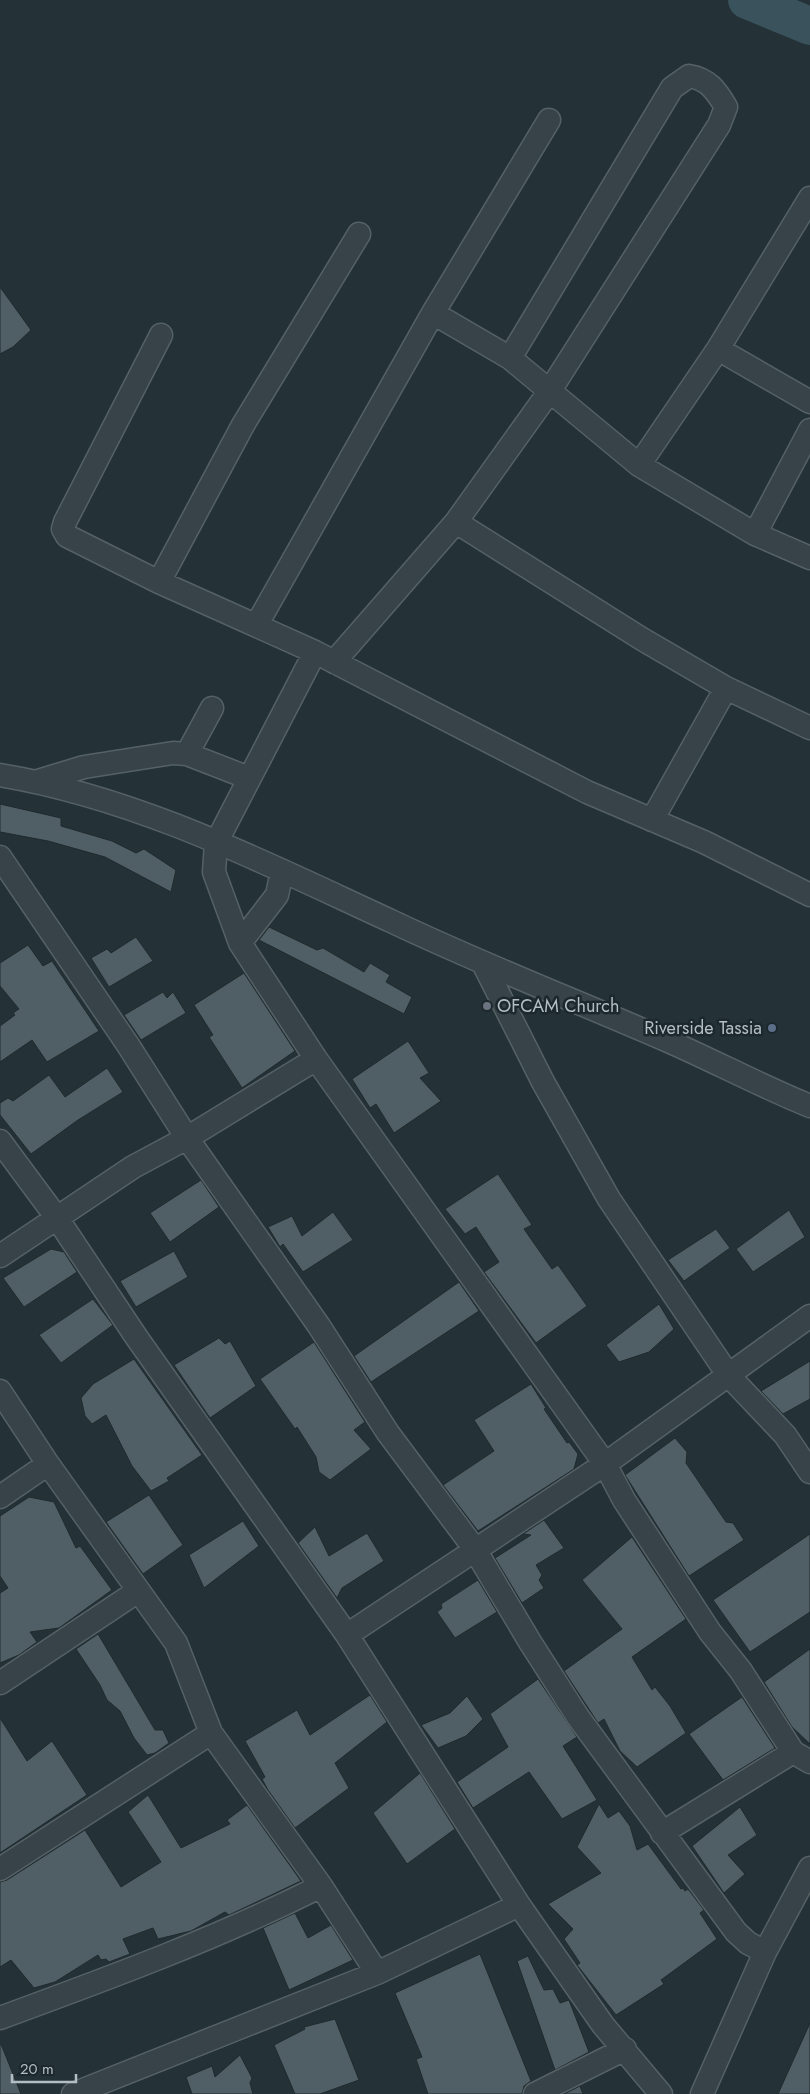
<svg xmlns="http://www.w3.org/2000/svg" width="810" height="2094" viewBox="0 0 810 2094" font-family="Jost,sans-serif">
  <style>
    .lines { fill: none; stroke-linecap: round; stroke-linejoin: round }
    .river { stroke: #3a525c; stroke-width: 38 }
    .building { fill: #505f65; stroke: #1f2a2e }
    .minor-casing { stroke: #556165; stroke-width: 25 }
    .minor { stroke: #374348; stroke-width: 22 }
    .worship-dot { fill: #6b7280; stroke: #1d282c; stroke-width: 2 }
    .service-dot { fill: #5c6f8a; stroke: #1d282c; stroke-width: 2 }
    .labels { text-anchor: middle; stroke-width: 5; stroke-linejoin: round; paint-order: stroke }
    .poi-label { font-size: 18px; fill: #b2bec4; stroke: #1d282c; text-anchor: start }
  </style>
  <rect width="100%" height="100%" fill="#243237"/>
  <g class="lines">
    <!-- river -->
    <path class="river" d="M 747,0 L 810,26"/>
  </g>
  <!-- building -->
  <path class="building" d="M 0,287 L 31,330 L 13,347 L 0,354 Z
    M 0,804 L 61,818 L 61,826 L 112,841 L 136,853 L 144,849 L 176,870 L 171,892 L 105,857 L 48,841 L 0,832 Z
    M 269,927 L 317,950 L 323,948 L 364,972 L 370,963 L 390,975 L 386,982 L 412,997 L 404,1014 L 259,940 Z
    M 136,937 L 153,961 L 109,987 L 91,958 L 107,949 L 111,953 Z
    M 28,945 L 43,966 L 52,961 L 99,1031 L 47,1062 L 32,1040 L 0,1062 L 0,1026 L 15,1015 L 13,1013 L 19,1009 L 0,986 L 0,963 Z
    M 244,973 L 295,1051 L 242,1088 L 209,1037 L 213,1035 L 194,1005 Z
    M 163,992 L 167,998 L 173,992 L 186,1013 L 141,1040 L 124,1015 Z
    M 408,1041 L 429,1073 L 420,1078 L 441,1101 L 394,1133 L 376,1104 L 370,1108 L 352,1079 Z
    M 107,1068 L 123,1092 L 78,1120 L 31,1154 L 0,1115 L 0,1103 L 8,1098 L 13,1101 L 49,1075 L 65,1097 Z
    M 498,1174 L 532,1225 L 524,1229 L 552,1269 L 558,1265 L 587,1306 L 536,1343 L 484,1272 L 499,1262 L 476,1227 L 465,1234 L 445,1209 Z
    M 201,1180 L 219,1207 L 170,1242 L 150,1213 Z
    M 789,1210 L 805,1237 L 753,1272 L 736,1249 Z
    M 333,1212 L 353,1240 L 303,1272 L 283,1244 L 280,1247 L 268,1227 L 292,1216 L 302,1236 Z
    M 716,1229 L 730,1248 L 684,1281 L 668,1260 Z
    M 51,1249 L 64,1252 L 77,1272 L 24,1307 L 3,1278 Z
    M 174,1251 L 188,1277 L 136,1307 L 120,1281 Z
    M 459,1282 L 479,1311 L 371,1382 L 354,1356 Z
    M 93,1299 L 113,1325 L 61,1363 L 39,1335 Z
    M 659,1304 L 674,1329 L 649,1352 L 619,1362 L 606,1345 Z
    M 219,1338 L 225,1344 L 230,1341 L 256,1386 L 210,1418 L 174,1365 Z
    M 314,1342 L 365,1422 L 354,1430 L 371,1449 L 330,1480 L 319,1472 L 316,1457 L 297,1427 L 295,1429 L 260,1379 Z
    M 134,1359 L 202,1455 L 167,1478 L 169,1481 L 151,1491 L 132,1466 L 106,1415 L 92,1424 L 85,1416 L 81,1398 L 93,1384 Z
    M 810,1361 L 810,1399 L 783,1414 L 761,1391 Z
    M 531,1384 L 546,1408 L 544,1409 L 567,1443 L 569,1442 L 578,1454 L 574,1469 L 478,1531 L 443,1485 L 494,1451 L 474,1420 Z
    M 675,1438 L 687,1452 L 686,1463 L 726,1522 L 733,1523 L 744,1540 L 689,1576 L 625,1475 Z
    M 149,1495 L 183,1545 L 143,1574 L 106,1522 Z
    M 29,1497 L 54,1502 L 76,1548 L 80,1546 L 112,1590 L 59,1628 L 30,1632 L 37,1642 L 19,1655 L 0,1663 L 0,1593 L 8,1588 L 0,1576 L 0,1516 Z
    M 544,1520 L 564,1548 L 536,1565 L 542,1575 L 539,1580 L 544,1588 L 522,1603 L 495,1558 L 531,1535 L 523,1534 Z
    M 243,1521 L 259,1546 L 204,1588 L 189,1555 Z
    M 315,1527 L 329,1556 L 367,1533 L 384,1561 L 342,1588 L 337,1598 L 298,1543 Z
    M 810,1534 L 810,1612 L 750,1652 L 713,1600 Z
    M 632,1537 L 686,1619 L 632,1657 L 652,1690 L 655,1687 L 670,1706 L 686,1733 L 637,1767 L 620,1751 L 604,1719 L 598,1723 L 564,1671 L 622,1629 L 582,1580 Z
    M 478,1580 L 497,1612 L 455,1638 L 437,1612 L 442,1608 L 441,1604 Z
    M 98,1634 L 155,1730 L 163,1730 L 169,1743 L 155,1753 L 147,1755 L 134,1738 L 120,1711 L 107,1700 L 100,1685 L 76,1649 Z
    M 810,1649 L 810,1744 L 792,1727 L 764,1682 Z
    M 538,1679 L 577,1737 L 563,1746 L 597,1800 L 562,1819 L 529,1772 L 473,1808 L 457,1782 L 508,1747 L 490,1714 Z
    M 370,1695 L 387,1722 L 335,1763 L 349,1788 L 295,1828 L 268,1790 L 262,1779 L 265,1777 L 245,1741 L 297,1710 L 310,1735 Z
    M 467,1696 L 483,1719 L 466,1736 L 438,1748 L 421,1725 L 450,1713 Z
    M 742,1697 L 775,1748 L 723,1780 L 689,1734 Z
    M 0,1718 L 27,1761 L 52,1741 L 87,1795 L 0,1853 Z
    M 420,1773 L 455,1829 L 407,1864 L 373,1813 Z
    M 148,1795 L 181,1848 L 230,1824 L 227,1820 L 247,1805 L 301,1881 L 229,1915 L 225,1912 L 191,1931 L 158,1939 L 153,1928 L 123,1939 L 130,1954 L 109,1962 L 106,1959 L 101,1960 L 98,1955 L 55,1982 L 34,1988 L 11,1960 L 0,1967 L 0,1882 L 7,1880 L 85,1830 L 121,1887 L 161,1862 L 128,1812 Z
    M 599,1804 L 608,1818 L 619,1811 L 630,1826 L 637,1850 L 648,1844 L 681,1889 L 683,1888 L 685,1891 L 688,1889 L 704,1910 L 700,1913 L 717,1939 L 661,1980 L 664,1984 L 616,2015 L 577,1965 L 580,1963 L 564,1939 L 573,1929 L 548,1904 L 601,1873 L 577,1847 Z
    M 740,1807 L 757,1835 L 728,1855 L 745,1874 L 724,1893 L 692,1846 Z
    M 295,1913 L 308,1938 L 331,1925 L 353,1960 L 289,1990 L 263,1928 Z
    M 480,1954 L 531,2081 L 524,2086 L 522,2094 L 428,2094 L 416,2059 L 422,2057 L 395,1993 Z
    M 528,1956 L 544,1990 L 553,1989 L 560,2003 L 569,2000 L 589,2052 L 555,2070 L 517,1961 Z
    M 335,2019 L 359,2080 L 320,2094 L 295,2094 L 274,2045 L 305,2029 L 304,2027 Z
    M 810,2023 L 810,2094 L 778,2094 Z
    M 0,2044 L 1,2044 L 21,2094 L 0,2094 Z
    M 240,2055 L 252,2078 L 250,2083 L 253,2094 L 192,2094 L 186,2077 L 212,2066 L 215,2077 Z
    M 580,2086 L 583,2094 L 564,2094 Z"/>
  <g class="lines">
    <defs>
      <path id="minor" d="M 433,313 L 510,358 L 639,465 L 718,349 L 810,198
        M 161,335 L 65,522 L 63,529 L 67,536 L 159,582 L 315,652 L 587,792 L 704,842 L 810,895
        M 718,349 L 810,402
        M 639,465 L 755,534 L 810,558
        M 456,522 L 642,639 L 726,688 L 810,728
        M 755,534 L 810,430
        M 159,582 L 243,425 L 359,234
        M 257,624 L 433,313 L 549,120
        M 334,662 L 456,522 L 549,392 L 719,125 L 726,107 C 716,90 708,79 689,76 L 672,88 L 510,358
        M 187,754 L 212,708
        M 0,775 C 138,798 265,863 391,921 C 481,964 574,1000 666,1040 C 714,1061 761,1086 810,1106
        M 38,781 L 84,767 L 173,753 L 187,754 L 249,778
        M 652,820 L 726,688
        M 0,857 L 128,1045 L 187,1138 L 319,1326 L 388,1433 L 474,1548 L 530,1642 L 578,1717 L 736,1932 L 748,1943 L 765,1952
        M 282,871 L 277,895 L 240,943 L 316,1059 L 605,1464 L 624,1500 L 710,1632 L 741,1671 L 793,1752 L 810,1762
        M 240,943 L 214,872 L 216,843 L 315,652
        M 484,965 L 543,1082 L 609,1199 L 729,1376 L 785,1435 L 810,1472
        M 0,1141 L 57,1218 L 137,1338 L 347,1635 L 519,1905 L 603,2025 L 661,2094
        M 0,1256 L 133,1167 L 187,1138 L 316,1059
        M 0,1391 L 48,1464 L 176,1643 L 211,1733 L 321,1886 L 377,1973
        M 0,1497 L 48,1464
        M 347,1635 L 605,1464 L 810,1316
        M 0,1683 L 138,1591
        M 662,1833 L 793,1752
        M 0,1869 L 211,1733
        M 0,2018 C 109,1978 218,1938 321,1886
        M 73,2094 L 377,1973 L 519,1905
        M 535,2094 L 625,2049
        M 702,2094 L 765,1952 L 810,1868"/>
    </defs>
    <!-- minor casing -->
    <use href="#minor" class="minor-casing"/>
    <!-- minor -->
    <use href="#minor" class="minor"/>
  </g>
  <!-- markers -->
  <circle class="worship-dot" cx="487" cy="1006" r="5"/>
  <circle class="service-dot" cx="772" cy="1028" r="5"/>
  <g class="labels">
    <!-- poi labels -->
    <g class="poi-label">
      <text x="497" y="1012">OFCAM Church</text>
      <text x="762" y="1034" text-anchor="end">Riverside Tassia</text>
    </g>
  </g>
  <!-- scale -->
  <path d="M12 2074v8h64v-8" fill="none" stroke="#b2bec4" stroke-width="2.5"/>
  <text x="20" y="2074" font-size="15" fill="#b2bec4" stroke="#1d282c" stroke-width="4" paint-order="stroke">20 m</text>
</svg>
